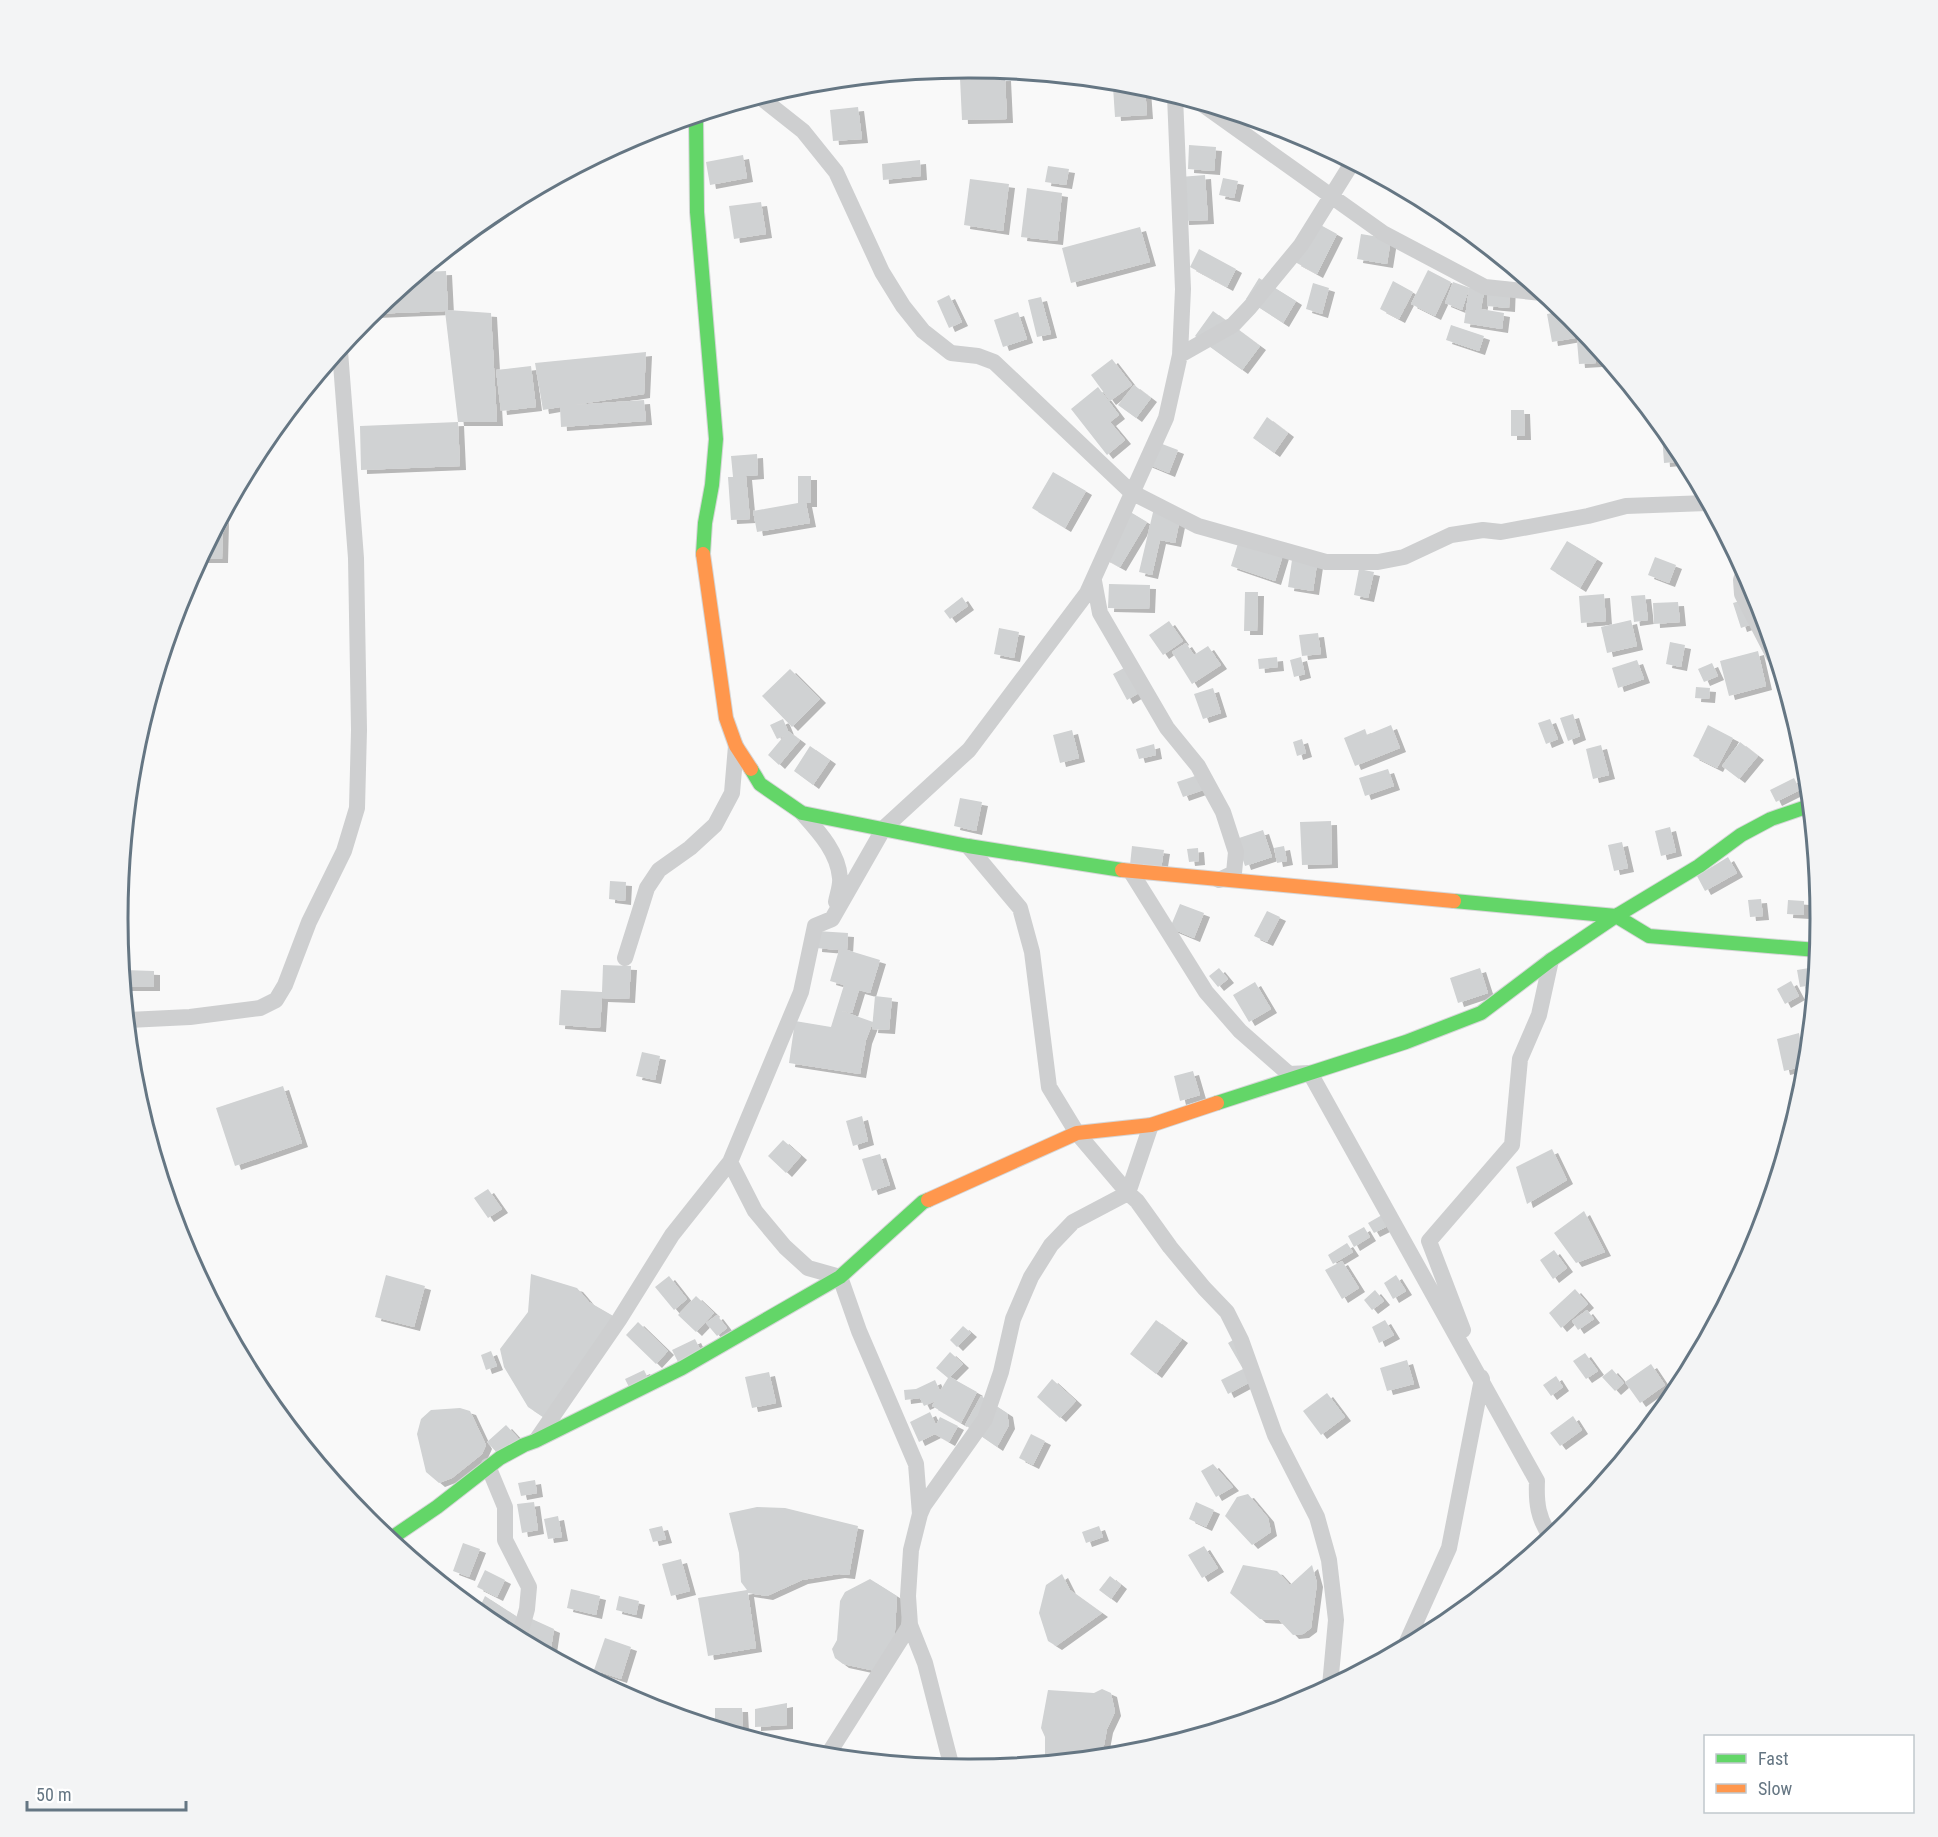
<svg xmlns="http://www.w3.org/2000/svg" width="1938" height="1837" viewBox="0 0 1938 1837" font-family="'Roboto Condensed',sans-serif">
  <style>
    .building { fill: #d0d2d3; filter: url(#shadow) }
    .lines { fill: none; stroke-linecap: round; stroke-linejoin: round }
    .fast-casing { stroke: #d5d6d7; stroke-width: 16 }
    .slow-casing { stroke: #d5d6d7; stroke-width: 16 }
    .street { stroke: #cecfd0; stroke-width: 16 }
    .fast { stroke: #63d668; stroke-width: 14 }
    .slow { stroke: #ff974d; stroke-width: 14 }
    .rim { fill: none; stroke: #657683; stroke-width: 3 }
  </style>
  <defs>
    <filter id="shadow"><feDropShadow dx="6" dy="4" stdDeviation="0" flood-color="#0004"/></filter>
  </defs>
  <rect width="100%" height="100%" fill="#f9f9f9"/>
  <!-- building -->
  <path class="building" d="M 1005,77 L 1007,119 L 962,120 L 960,78 Z
    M 1141,86 L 1145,87 L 1147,115 L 1115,117 L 1113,87 Z
    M 858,107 L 862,139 L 833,141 L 830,110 Z
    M 1189,145 L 1216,147 L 1214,171 L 1188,169 Z
    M 743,155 L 747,178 L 710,185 L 706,162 Z
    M 920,160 L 921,176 L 883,180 L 882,164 Z
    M 1048,166 L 1069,169 L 1066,185 L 1045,182 Z
    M 1205,175 L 1208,220 L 1183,221 L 1180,177 Z
    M 1223,178 L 1238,181 L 1234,198 L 1219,195 Z
    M 970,179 L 1009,184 L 1003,231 L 964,225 Z
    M 1027,188 L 1062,193 L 1057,241 L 1021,237 Z
    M 761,202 L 766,234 L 734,239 L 729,206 Z
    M 1315,222 L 1337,234 L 1317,274 L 1295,262 Z
    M 1140,227 L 1150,262 L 1071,283 L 1062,248 Z
    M 1361,234 L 1391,239 L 1387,264 L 1357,259 Z
    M 1199,249 L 1236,269 L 1227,287 L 1190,267 Z
    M 1428,270 L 1451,282 L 1435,316 L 1411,304 Z
    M 446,271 L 448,310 L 491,313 L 497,422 L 458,422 L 445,311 L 371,314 L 422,272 Z
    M 1259,278 L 1296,301 L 1283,323 L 1246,299 Z
    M 1393,281 L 1413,292 L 1399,319 L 1380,309 Z
    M 1489,281 L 1510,282 L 1509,308 L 1487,306 Z
    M 1453,282 L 1470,288 L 1485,287 L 1481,309 L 1504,313 L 1502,329 L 1464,323 L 1469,289 L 1462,310 L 1445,303 Z
    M 1313,283 L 1329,288 L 1322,314 L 1306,309 Z
    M 949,295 L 962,322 L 949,328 L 937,301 Z
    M 1041,297 L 1051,334 L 1037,337 L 1028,300 Z
    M 1213,311 L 1260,346 L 1242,370 L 1195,336 Z
    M 1563,311 L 1579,326 L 1581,337 L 1552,342 L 1547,314 Z
    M 1018,312 L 1027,339 L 1003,347 L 994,320 Z
    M 1451,325 L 1484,336 L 1479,351 L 1446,340 Z
    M 1589,339 L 1594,345 L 1596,363 L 1579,364 L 1577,341 Z
    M 646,352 L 644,394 L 574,405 L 644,400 L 646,421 L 561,427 L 560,407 L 543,410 L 535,363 Z
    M 1112,359 L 1132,385 L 1110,401 L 1091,375 Z
    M 531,366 L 536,407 L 501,411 L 496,370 Z
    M 1134,385 L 1151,398 L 1136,418 L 1118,405 Z
    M 1098,387 L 1119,415 L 1110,422 L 1125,440 L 1107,455 L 1071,409 Z
    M 1511,410 L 1524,410 L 1525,436 L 1511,436 Z
    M 1267,417 L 1288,433 L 1274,453 L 1253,438 Z
    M 458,422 L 460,466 L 361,470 L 360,426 Z
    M 1666,433 L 1677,446 L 1685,461 L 1664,463 L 1662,434 Z
    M 1149,439 L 1178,450 L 1169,473 L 1140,461 Z
    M 757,454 L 758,475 L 746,476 L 750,519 L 731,520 L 728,477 L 733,477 L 731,456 Z
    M 1053,472 L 1086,491 L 1065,528 L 1032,508 Z
    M 798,476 L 811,476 L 811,503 L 806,503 L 810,523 L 757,532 L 753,511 L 798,503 Z
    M 1154,508 L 1181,514 L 1175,543 L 1160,540 L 1152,575 L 1139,572 Z
    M 1127,510 L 1147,522 L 1120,567 L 1100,556 Z
    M 223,518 L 222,559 L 201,559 Z
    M 1239,540 L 1283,555 L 1275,581 L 1231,566 Z
    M 1567,541 L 1597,559 L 1580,588 L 1550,569 Z
    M 1655,557 L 1676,565 L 1669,583 L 1648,575 Z
    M 1292,560 L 1317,564 L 1313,591 L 1288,587 Z
    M 1359,569 L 1374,572 L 1368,598 L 1354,595 Z
    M 1109,584 L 1150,585 L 1149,609 L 1108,608 Z
    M 1245,592 L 1258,592 L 1257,631 L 1244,631 Z
    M 1604,594 L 1606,621 L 1581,623 L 1579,596 Z
    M 1645,595 L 1648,620 L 1634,622 L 1631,596 Z
    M 962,597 L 968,606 L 950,619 L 944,611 Z
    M 1747,599 L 1755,623 L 1741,628 L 1733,603 Z
    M 1678,602 L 1680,622 L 1654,624 L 1653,603 Z
    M 1631,620 L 1637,646 L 1607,653 L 1601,627 Z
    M 1169,621 L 1183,641 L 1163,655 L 1149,635 Z
    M 999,628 L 1019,632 L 1014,658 L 994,654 Z
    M 1318,633 L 1321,654 L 1302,656 L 1299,635 Z
    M 1670,642 L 1685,645 L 1681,667 L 1666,664 Z
    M 1186,643 L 1194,655 L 1208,646 L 1221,665 L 1192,684 L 1172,652 Z
    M 1758,651 L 1766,686 L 1729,696 L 1720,661 Z
    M 1277,657 L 1278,667 L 1259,669 L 1258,659 Z
    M 1301,657 L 1305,674 L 1294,677 L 1290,660 Z
    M 1637,660 L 1644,679 L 1618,688 L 1612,668 Z
    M 1712,663 L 1718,676 L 1704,682 L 1698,669 Z
    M 1124,668 L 1139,693 L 1127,700 L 1113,674 Z
    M 790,669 L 820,699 L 792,727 L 762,696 Z
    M 1696,687 L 1710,688 L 1709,699 L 1695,698 Z
    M 1213,688 L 1221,713 L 1203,719 L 1194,694 Z
    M 1573,714 L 1580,736 L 1568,741 L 1560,718 Z
    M 783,719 L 788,731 L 800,740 L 779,765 L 768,755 L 784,736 L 777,739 L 770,725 Z
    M 1550,719 L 1558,739 L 1546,744 L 1538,723 Z
    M 1391,725 L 1400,748 L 1355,766 L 1344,738 L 1365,729 L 1367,735 Z
    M 1708,725 L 1733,738 L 1717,768 L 1693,756 Z
    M 1072,730 L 1079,758 L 1060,763 L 1053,735 Z
    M 1302,739 L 1306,753 L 1297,756 L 1293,742 Z
    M 1740,742 L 1758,756 L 1739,779 L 1722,766 Z
    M 1154,744 L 1156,755 L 1139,759 L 1136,749 Z
    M 1601,745 L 1609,775 L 1593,779 L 1586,749 Z
    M 810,746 L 830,760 L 813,785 L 794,771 Z
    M 1388,769 L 1394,786 L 1365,796 L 1359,778 Z
    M 1201,774 L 1206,789 L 1183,797 L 1177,782 Z
    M 1794,778 L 1800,790 L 1776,802 L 1770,790 Z
    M 960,798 L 982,802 L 976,831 L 954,826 Z
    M 1331,821 L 1332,864 L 1302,865 L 1300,822 Z
    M 1670,827 L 1676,852 L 1661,856 L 1655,831 Z
    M 1263,830 L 1272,857 L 1245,866 L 1236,839 Z
    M 1622,842 L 1628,868 L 1614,871 L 1608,845 Z
    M 1132,846 L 1164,850 L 1161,869 L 1130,865 Z
    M 1284,846 L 1287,861 L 1277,863 L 1274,848 Z
    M 1198,848 L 1199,861 L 1189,862 L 1187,849 Z
    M 1728,857 L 1737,873 L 1705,891 L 1697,876 Z
    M 610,881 L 626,882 L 625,901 L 609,899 Z
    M 1761,899 L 1763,916 L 1750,917 L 1748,900 Z
    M 1788,900 L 1804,901 L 1804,915 L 1787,914 Z
    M 1180,904 L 1204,913 L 1194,938 L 1170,928 Z
    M 1267,911 L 1280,917 L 1267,942 L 1254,936 Z
    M 817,931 L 848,933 L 847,950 L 880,960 L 870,993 L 859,990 L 852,1013 L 842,1011 L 873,1022 L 866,1040 L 860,1074 L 789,1063 L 795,1021 L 831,1027 L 844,985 L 830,981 L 839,950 L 816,948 Z
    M 603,965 L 631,966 L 629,999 L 602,998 L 600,1028 L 559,1025 L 561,990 L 602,992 Z
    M 1815,967 L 1813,985 L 1800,987 L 1797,970 Z
    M 1219,968 L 1228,979 L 1218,987 L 1209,976 Z
    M 1480,968 L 1488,993 L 1458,1003 L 1450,978 Z
    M 124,970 L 154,971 L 154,987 L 125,987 Z
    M 1791,981 L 1799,996 L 1785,1004 L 1777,989 Z
    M 1255,982 L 1271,1009 L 1249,1022 L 1233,995 Z
    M 875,996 L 892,998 L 889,1030 L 872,1029 Z
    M 1799,1033 L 1805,1066 L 1784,1071 L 1777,1039 Z
    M 642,1052 L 660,1056 L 655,1080 L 636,1076 Z
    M 1193,1071 L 1200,1095 L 1180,1101 L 1174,1076 Z
    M 283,1086 L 302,1143 L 235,1166 L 216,1108 Z
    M 862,1116 L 868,1141 L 853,1146 L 846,1121 Z
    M 783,1140 L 801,1156 L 786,1173 L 768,1156 Z
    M 1552,1149 L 1567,1180 L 1527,1204 L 1516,1167 Z
    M 880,1154 L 890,1185 L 872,1191 L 862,1159 Z
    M 488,1189 L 502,1209 L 488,1218 L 474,1198 Z
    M 1584,1211 L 1605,1252 L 1576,1263 L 1554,1233 Z
    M 1382,1215 L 1388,1226 L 1374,1233 L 1368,1223 Z
    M 1364,1227 L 1370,1237 L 1354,1247 L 1348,1236 Z
    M 1347,1243 L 1353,1252 L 1333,1264 L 1328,1255 Z
    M 1554,1250 L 1567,1268 L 1553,1279 L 1540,1260 Z
    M 1342,1261 L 1359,1288 L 1342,1299 L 1325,1270 Z
    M 531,1274 L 577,1288 L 589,1302 L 615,1317 L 543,1417 L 528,1407 L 504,1367 L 500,1349 L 528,1312 Z
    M 386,1275 L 425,1286 L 414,1327 L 375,1317 Z
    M 1396,1275 L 1406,1291 L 1393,1299 L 1384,1283 Z
    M 669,1276 L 687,1299 L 674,1310 L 655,1287 Z
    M 1575,1289 L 1588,1304 L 1561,1328 L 1549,1313 Z
    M 1375,1290 L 1384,1301 L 1372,1310 L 1364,1300 Z
    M 696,1296 L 714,1313 L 696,1332 L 678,1315 Z
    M 1587,1310 L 1594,1319 L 1578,1330 L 1572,1321 Z
    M 717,1315 L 727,1328 L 717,1336 L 706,1323 Z
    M 1156,1320 L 1182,1339 L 1156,1374 L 1130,1354 Z
    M 1385,1320 L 1394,1335 L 1379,1343 L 1372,1327 Z
    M 638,1322 L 668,1351 L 656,1364 L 626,1335 Z
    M 963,1326 L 971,1333 L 957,1347 L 950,1340 Z
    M 1238,1337 L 1254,1380 L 1228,1394 L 1221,1380 L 1243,1369 L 1228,1343 Z
    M 695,1339 L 702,1353 L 679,1364 L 672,1350 Z
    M 491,1351 L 497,1366 L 486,1370 L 481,1355 Z
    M 950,1352 L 963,1364 L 950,1377 L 977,1392 L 961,1423 L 932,1406 L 935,1401 L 924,1406 L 920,1398 L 905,1400 L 904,1390 L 916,1389 L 935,1380 L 940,1391 L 948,1378 L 936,1368 Z
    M 1585,1353 L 1598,1371 L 1586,1379 L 1573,1361 Z
    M 1407,1360 L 1414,1384 L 1387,1391 L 1380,1368 Z
    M 1651,1364 L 1665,1385 L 1640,1403 L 1625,1382 Z
    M 1612,1369 L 1624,1383 L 1615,1391 L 1602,1377 Z
    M 644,1370 L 650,1382 L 631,1391 L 625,1379 Z
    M 769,1372 L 776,1403 L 752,1408 L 745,1377 Z
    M 1556,1376 L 1563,1387 L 1551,1396 L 1543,1385 Z
    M 1052,1379 L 1076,1401 L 1060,1418 L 1037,1397 Z
    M 1327,1393 L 1345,1417 L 1321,1435 L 1303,1411 Z
    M 981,1396 L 1007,1413 L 1009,1425 L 997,1447 L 965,1425 Z
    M 460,1408 L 470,1411 L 486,1445 L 482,1454 L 452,1478 L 439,1483 L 426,1472 L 417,1434 L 421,1419 L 431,1410 Z
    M 930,1412 L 936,1425 L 940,1417 L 958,1426 L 949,1442 L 935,1434 L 919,1442 L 910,1422 Z
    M 1573,1416 L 1582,1430 L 1560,1446 L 1550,1433 Z
    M 506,1425 L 519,1439 L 500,1456 L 487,1442 Z
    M 1031,1434 L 1045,1441 L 1033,1465 L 1019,1458 Z
    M 1213,1464 L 1233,1487 L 1216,1497 L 1201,1471 Z
    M 535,1480 L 537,1493 L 521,1496 L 518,1483 Z
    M 1248,1494 L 1268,1518 L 1271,1532 L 1252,1545 L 1225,1516 L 1237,1497 Z
    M 534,1502 L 538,1530 L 522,1533 L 517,1504 Z
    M 1196,1502 L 1214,1510 L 1206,1527 L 1189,1519 Z
    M 757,1507 L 785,1508 L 858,1526 L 849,1575 L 839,1574 L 802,1580 L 767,1596 L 748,1593 L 756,1648 L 708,1656 L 698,1598 L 747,1590 L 741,1582 L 739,1553 L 729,1513 Z
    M 558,1516 L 562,1537 L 548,1539 L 544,1519 Z
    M 662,1526 L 666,1539 L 653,1542 L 649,1529 Z
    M 1099,1526 L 1103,1537 L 1086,1543 L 1082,1532 Z
    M 463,1543 L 480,1549 L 469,1577 L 453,1571 Z
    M 1204,1546 L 1218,1568 L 1202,1578 L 1188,1555 Z
    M 681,1559 L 690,1591 L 671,1596 L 662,1564 Z
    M 1243,1565 L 1277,1571 L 1290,1585 L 1312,1565 L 1317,1583 L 1311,1628 L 1303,1634 L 1293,1635 L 1279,1620 L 1260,1619 L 1230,1593 Z
    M 485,1570 L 505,1580 L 497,1597 L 477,1587 Z
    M 1062,1574 L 1070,1590 L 1102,1613 L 1056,1646 L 1048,1641 L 1039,1613 L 1046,1585 Z
    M 1110,1576 L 1121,1585 L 1111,1599 L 1099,1590 Z
    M 870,1579 L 897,1596 L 894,1648 L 880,1672 L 843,1664 L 835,1658 L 832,1649 L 837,1640 L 840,1601 L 845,1592 Z
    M 571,1589 L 600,1596 L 596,1615 L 567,1608 Z
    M 485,1596 L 516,1616 L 520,1624 L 516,1637 L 496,1626 L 478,1611 Z
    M 619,1596 L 639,1601 L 636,1615 L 616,1610 Z
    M 532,1619 L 554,1629 L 550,1655 L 523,1640 Z
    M 605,1638 L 631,1647 L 621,1679 L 594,1670 Z
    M 1102,1689 L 1111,1693 L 1115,1712 L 1107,1729 L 1102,1756 L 1054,1761 L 1045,1757 L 1045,1737 L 1041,1728 L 1048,1690 L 1094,1693 Z
    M 636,1700 L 669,1706 L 668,1712 L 643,1705 Z
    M 787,1703 L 787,1725 L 755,1727 L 755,1709 Z
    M 715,1708 L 742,1708 L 743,1728 L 715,1726 Z"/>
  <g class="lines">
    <defs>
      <path id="fast" d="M 696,116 L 697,212 L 716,439 L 712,485 L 705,523 L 703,554
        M 751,769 L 760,784 L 802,813 L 968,846 L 1122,870
        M 1454,901 L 1616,916 L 1649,936 L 1817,950
        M 1217,1103 L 1406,1042 L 1481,1013 L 1551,960 L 1616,916 L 1699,866 L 1741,835 L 1771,819 L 1809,806
        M 390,1539 L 437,1507 L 500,1458 L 524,1445 L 535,1441 L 682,1368 L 840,1277 L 923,1202 L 928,1200"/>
      <path id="slow" d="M 703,554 L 726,718 L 736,746 L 751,769
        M 1122,870 L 1454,901
        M 928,1200 L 1077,1133 L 1151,1125 L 1217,1103"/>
    </defs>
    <!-- fast casing -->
    <use href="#fast" class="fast-casing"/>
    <!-- slow casing -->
    <use href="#slow" class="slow-casing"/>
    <!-- street -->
    <path class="street" d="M 760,97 L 803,131 L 836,172 L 882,272 L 903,306 L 923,331 L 951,353 L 978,356 L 994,362 L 1131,492 L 1198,526 L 1326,562 L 1378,562 L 1404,557 L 1451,535 L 1483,530 L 1501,532 L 1588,516 L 1626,506 L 1707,503
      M 1202,104 L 1383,233 L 1485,287 L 1542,293
      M 1180,355 L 1233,325 L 1250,307 L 1301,245 L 1352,163
      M 1744,571 L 1741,580 L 1742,594 L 1774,656
      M 1094,581 L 1100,613 L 1167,728 L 1198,766 L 1223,812 L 1236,852 L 1234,873 L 1219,880
      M 802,813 C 819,832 838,852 840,878 C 841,886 837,895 836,902
      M 968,846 L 1020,908 L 1032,952 L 1049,1087 L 1077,1133 L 1128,1193 L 1137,1201 L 1170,1247 L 1204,1288 L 1227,1312 L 1241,1340 L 1275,1435 L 1317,1517 L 1329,1560 L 1336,1620 L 1330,1686
      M 1131,872 L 1206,992 L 1240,1031 L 1289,1074 L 1310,1073 L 1537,1481 C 1536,1503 1538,1519 1551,1537
      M 625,958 L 647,888 L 659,870 L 690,848 L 715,825 L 732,793 L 736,746
      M 128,1020 L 190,1017 L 260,1008 L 276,1000 L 285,985 L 309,922 L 344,851 L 357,808 L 359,730 L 356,558 L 340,351
      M 730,1162 L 755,1211 L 785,1247 L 808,1268 L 840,1277 L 859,1331 L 916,1464 L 920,1514 L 911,1550 L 908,1596 L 910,1625 L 827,1756
      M 1463,1330 L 1429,1241 L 1512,1145 L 1520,1059 L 1539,1015 L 1551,960
      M 537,1439 L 619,1320 L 672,1235 L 730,1162 L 801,992 L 815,926 L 832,919 L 884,828 L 969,750 L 1087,593 L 1166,418 L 1180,355 L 1183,289 L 1175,96
      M 488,1466 L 505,1507 L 505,1540 L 529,1587 L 527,1609 L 519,1638
      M 920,1514 L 924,1505 L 985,1419 L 1001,1372 L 1013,1319 L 1031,1277 L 1051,1245 L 1073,1222 L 1128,1193 L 1151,1125
      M 910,1625 L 925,1663 L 952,1768
      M 1405,1646 L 1449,1548 L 1482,1379 L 1481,1377"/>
    <!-- fast -->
    <use href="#fast" class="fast"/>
    <!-- slow -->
    <use href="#slow" class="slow"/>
  </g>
  <!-- crop -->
  <path d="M0 0H1938V1837H0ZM968 78H970A840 840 0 0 1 1810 918V919A840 840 0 0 1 970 1759H968A840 840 0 0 1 128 919V918A840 840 0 0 1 968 78Z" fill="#f3f4f5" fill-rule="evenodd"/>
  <path class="rim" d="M968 78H970A840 840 0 0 1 1810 918V919A840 840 0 0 1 970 1759H968A840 840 0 0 1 128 919V918A840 840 0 0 1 968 78Z"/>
  <!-- legend -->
  <rect x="1704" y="1735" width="210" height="78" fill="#ffffff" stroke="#c1c8cd" stroke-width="1.5"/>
  <rect x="1716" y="1754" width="30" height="9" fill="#63d668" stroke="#c1c8cd" stroke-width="1.5"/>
  <text x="1758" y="1765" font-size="18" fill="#657683">Fast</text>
  <rect x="1716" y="1784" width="30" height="9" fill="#ff974d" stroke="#c1c8cd" stroke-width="1.5"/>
  <text x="1758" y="1795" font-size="18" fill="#657683">Slow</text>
  <!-- scale -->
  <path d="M27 1801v9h159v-9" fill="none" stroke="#657683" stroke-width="3"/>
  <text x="36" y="1801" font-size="18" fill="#657683" stroke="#ffffff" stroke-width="4.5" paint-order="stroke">50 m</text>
</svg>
